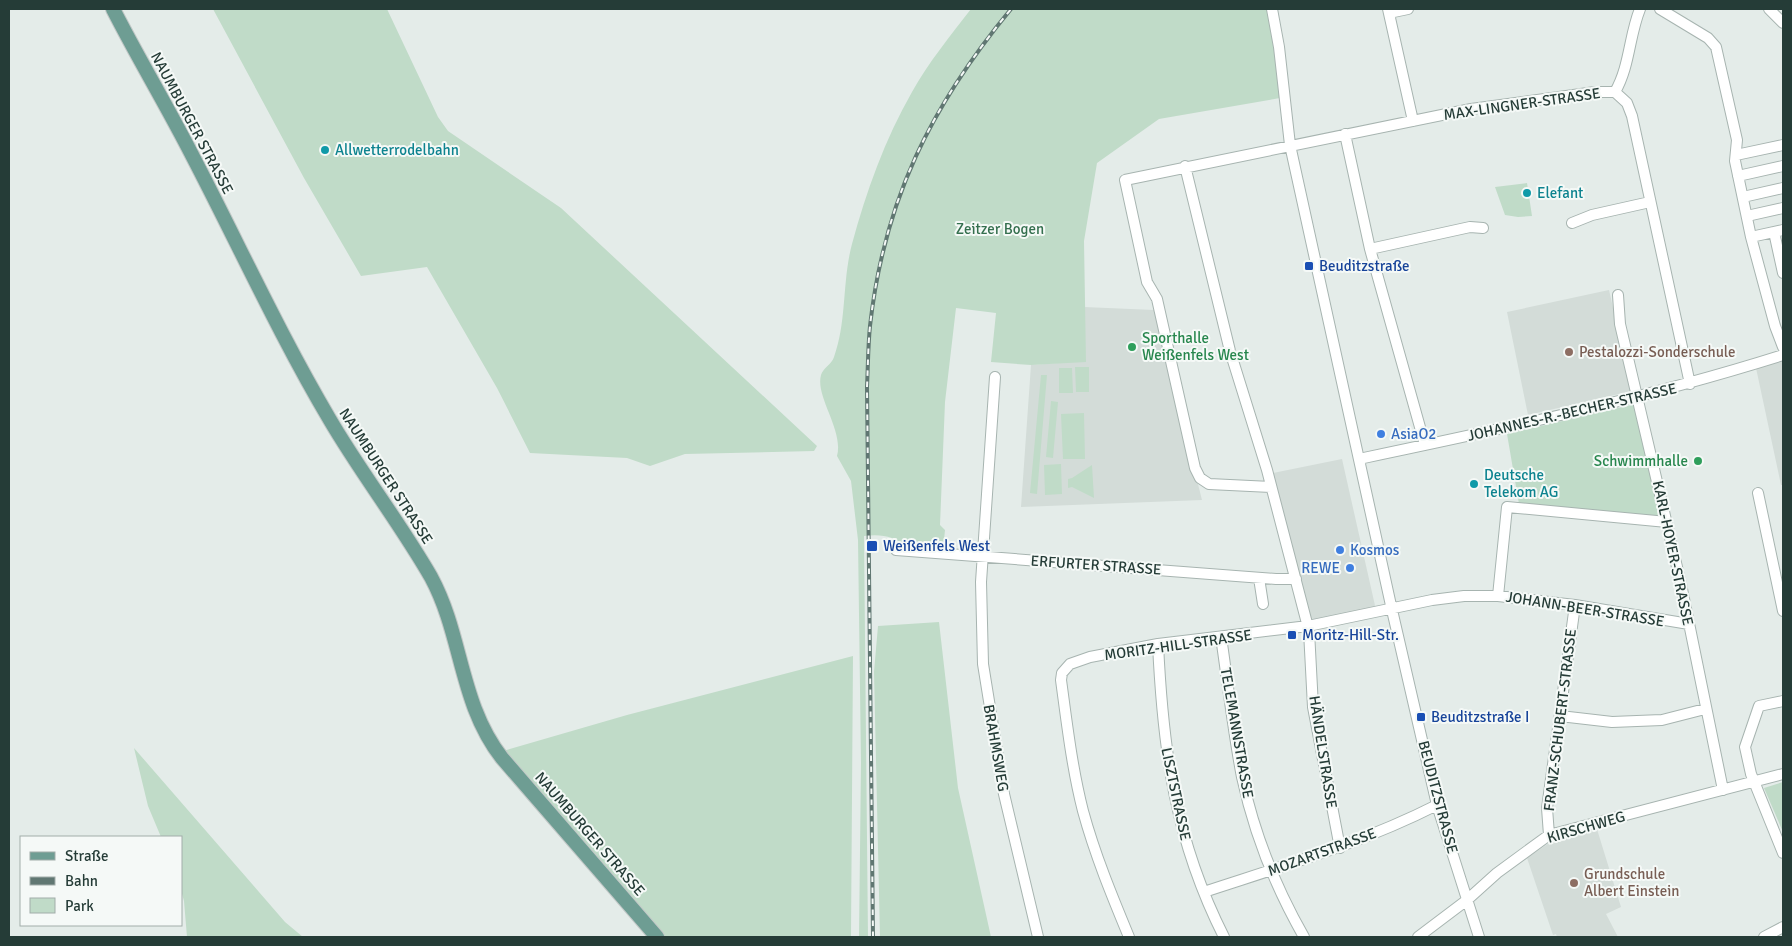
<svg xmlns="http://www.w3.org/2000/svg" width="1792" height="946" viewBox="0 0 1792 946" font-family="Signika,sans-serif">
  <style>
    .built { fill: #d3dcd8 }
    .green { fill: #c0dbc8 }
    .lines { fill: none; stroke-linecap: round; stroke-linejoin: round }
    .minor-casing { stroke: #a7b4b0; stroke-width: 12 }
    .major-casing { stroke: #c2c8c7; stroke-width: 16 }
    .minor { stroke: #fff; stroke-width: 10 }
    .major { stroke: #6e9d93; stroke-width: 14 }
    .rail-casing { stroke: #607772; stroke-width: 4 }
    .rail { stroke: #f5f9f7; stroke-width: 2; stroke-dasharray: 5.5; stroke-linecap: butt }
    .culture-dot { fill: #0f9aa8; stroke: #f5f9f7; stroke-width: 2 }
    .transit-dot { fill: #1a4fb4; stroke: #f5f9f7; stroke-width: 2 }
    .leisure-dot { fill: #2e9e5b; stroke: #f5f9f7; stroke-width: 2 }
    .education-dot { fill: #8d6e63; stroke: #f5f9f7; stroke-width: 2 }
    .shop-dot { fill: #3f7fe0; stroke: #f5f9f7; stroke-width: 2 }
    .labels { text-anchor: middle; stroke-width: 4; stroke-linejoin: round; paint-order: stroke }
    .street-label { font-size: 15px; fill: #253c37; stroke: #f5f9f7 }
    .culture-label { font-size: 15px; fill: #0d838f; stroke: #f5f9f7; text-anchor: start }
    .park-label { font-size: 15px; fill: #346f4e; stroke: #f5f9f7 }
    .transit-label { font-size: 15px; fill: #164399; stroke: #f5f9f7; text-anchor: start }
    .leisure-label { font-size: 15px; fill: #27864d; stroke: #f5f9f7; text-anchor: start }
    .education-label { font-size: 15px; fill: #785e54; stroke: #f5f9f7; text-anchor: start }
    .shop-label { font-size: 15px; fill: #366cbe; stroke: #f5f9f7; text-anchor: start }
  </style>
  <rect width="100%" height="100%" fill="#e4ece9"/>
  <!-- built -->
  <path class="built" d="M 1609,290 L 1632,391 L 1528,415 L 1507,312 Z
    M 1084,307 L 1154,310 L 1202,500 L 1021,507 L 1031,365 L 1085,361 Z
    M 1783,360 L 1783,485 L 1781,485 L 1756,368 Z
    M 1342,459 L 1376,610 L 1319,622 L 1311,620 L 1308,615 L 1273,473 Z
    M 1596,826 L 1621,907 L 1606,914 L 1618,937 L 1557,937 L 1556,934 L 1553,935 L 1527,858 L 1558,837 Z"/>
  <!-- green -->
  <path class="green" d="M 213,9 L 387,9 L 438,117 L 448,131 L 561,208 L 817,446 L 814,451 L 685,454 L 650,466 L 627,458 L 530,453 L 497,388 L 427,267 L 361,276 L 304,178 Z
    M 971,9 L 1269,9 L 1279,63 L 1280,98 L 1159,119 L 1097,163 L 1084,241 L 1086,362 L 1031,365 L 991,362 L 996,313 L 956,308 L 945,402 L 940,525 L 945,530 L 943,550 L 907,548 C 894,536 882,534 864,536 L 868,937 L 859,937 L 861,763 L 858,540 L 851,481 L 837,456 C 844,430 815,397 821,375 C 823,368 832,364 834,357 C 847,321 842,281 852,244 C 866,192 885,139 912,92 C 928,63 951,35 971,9 Z
    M 1527,183 L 1532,216 L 1518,217 L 1505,215 L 1495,187 Z
    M 1075,367 L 1089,367 L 1089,392 L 1076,392 Z
    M 1059,368 L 1072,368 L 1073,393 L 1059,393 Z
    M 1041,375 L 1047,375 L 1037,494 L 1030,493 Z
    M 1051,401 L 1058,402 L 1053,458 L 1046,457 Z
    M 1635,404 L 1661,521 L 1519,504 L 1507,434 Z
    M 1084,413 L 1085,459 L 1063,459 L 1061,414 Z
    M 1061,464 L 1062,494 L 1045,495 L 1044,465 Z
    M 1092,465 L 1094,498 L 1072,487 L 1068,488 L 1068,479 L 1072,478 Z
    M 939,622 L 958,788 L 991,937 L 880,937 L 874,672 L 878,626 Z
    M 853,656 L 851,937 L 663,937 L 503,751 L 627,715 Z
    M 134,748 L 285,922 L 303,937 L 187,937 L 184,901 L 181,890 L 181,837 L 161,837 L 148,806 Z
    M 1783,782 L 1783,832 L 1764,788 Z"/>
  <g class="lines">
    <defs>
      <path id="minor" d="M 1272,9 L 1279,47 L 1290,145 L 1392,610 L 1437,805 L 1479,937
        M 1388,9 L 1413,121
        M 1660,9 L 1708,38 L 1716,47 L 1737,140 L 1735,161 L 1751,237 L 1775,326 L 1783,347
        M 1769,9 L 1783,23
        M 1389,13 L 1408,9
        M 1615,92 C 1630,66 1629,36 1640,9
        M 1345,134 L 1370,249 L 1425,445
        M 1736,155 L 1783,145
        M 1185,166 L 1230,351 L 1267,470 L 1309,631 L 1313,707 L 1340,848
        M 1738,176 L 1783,166
        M 1743,197 L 1783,188
        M 1747,216 L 1783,208
        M 1572,223 L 1592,215 L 1650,202
        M 1774,232 L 1783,273
        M 1751,237 L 1783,230
        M 1370,249 L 1470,227 L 1483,228
        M 1618,295 L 1620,324 L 1681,584 L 1723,790
        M 995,377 L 981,582 L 983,664 L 1004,794 L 1038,937
        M 1359,459 C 1502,429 1644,399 1783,355
        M 1271,487 L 1209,484 L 1200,478 L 1195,468 L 1157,299 L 1147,282 L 1125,180 L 1471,109 L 1595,92 L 1615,92 L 1627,103 L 1632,116 L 1690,384
        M 1758,493 L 1783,611
        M 896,550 L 1276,579 L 1296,579
        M 1259,578 L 1263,604
        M 1498,596 L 1507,507 L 1667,522
        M 1221,637 C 1228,684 1233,731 1242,777 C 1254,833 1276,888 1304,937
        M 1158,644 C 1163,751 1175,840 1224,937
        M 1783,701 L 1759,706 L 1745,747 L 1751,774 L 1783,853
        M 1560,716 L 1612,722 L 1662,720 L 1705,709
        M 1549,835 L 1547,808 L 1575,605
        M 1204,892 C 1283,866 1362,843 1437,805
        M 1129,937 C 1112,896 1095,855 1083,811 C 1072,768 1067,724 1061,680 L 1062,673 L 1070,664 L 1090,657 L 1158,644 L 1308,626 L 1432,600 L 1464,596 L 1498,596 L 1575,605 L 1689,624
        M 1418,937 L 1467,900 L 1497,873 L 1549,835 L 1783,774
        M 1764,937 L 1783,927"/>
      <path id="major" d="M 113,9 C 138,58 167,106 192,155 C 238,243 279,334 330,420 C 361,473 400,523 431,577 C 463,636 459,703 502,758 L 657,937"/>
    </defs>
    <!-- minor casing -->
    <use href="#minor" class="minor-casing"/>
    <!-- major casing -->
    <use href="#major" class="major-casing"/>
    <!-- minor -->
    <use href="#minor" class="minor"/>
    <!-- major -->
    <use href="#major" class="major"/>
    <defs>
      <path id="rail" d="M 873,937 L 867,387 C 868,366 868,346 870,326 C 884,200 931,106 1011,9"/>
    </defs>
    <!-- rail casing -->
    <use href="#rail" class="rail-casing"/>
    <!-- rail -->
    <use href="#rail" class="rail"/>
  </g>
  <!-- markers -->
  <g class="culture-dot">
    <circle cx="325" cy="150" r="5"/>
    <circle cx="1527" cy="193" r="5"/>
    <circle cx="1474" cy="484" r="5"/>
  </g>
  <g class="transit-dot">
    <rect x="1304" y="261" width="10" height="10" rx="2.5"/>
    <rect x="866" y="540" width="12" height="12" rx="2.5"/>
    <rect x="1287" y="630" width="10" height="10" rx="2.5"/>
    <rect x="1416" y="712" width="10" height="10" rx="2.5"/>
  </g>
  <g class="leisure-dot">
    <circle cx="1132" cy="347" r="5"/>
    <circle cx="1698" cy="461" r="5"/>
  </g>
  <g class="education-dot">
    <circle cx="1569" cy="352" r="5"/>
    <circle cx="1574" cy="883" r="5"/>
  </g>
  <g class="shop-dot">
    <circle cx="1381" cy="434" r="5"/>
    <circle cx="1340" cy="550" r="5"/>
    <circle cx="1350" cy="568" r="5"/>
  </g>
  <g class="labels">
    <!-- street labels -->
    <g class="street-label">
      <text transform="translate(1522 104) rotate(-8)" y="5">MAX-LINGNER-STRASSE</text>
      <text transform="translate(192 123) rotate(62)" y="5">NAUMBURGER STRASSE</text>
      <text transform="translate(1572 412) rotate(-13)" y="5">JOHANNES-R.-BECHER-STRASSE</text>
      <text transform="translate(386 476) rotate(57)" y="5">NAUMBURGER STRASSE</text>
      <text transform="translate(1673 553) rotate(78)" y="5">KARL-HOYER-STRASSE</text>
      <text transform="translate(1096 565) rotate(4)" y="5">ERFURTER STRASSE</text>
      <text transform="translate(1585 609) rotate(9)" y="5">JOHANN-BEER-STRASSE</text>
      <text transform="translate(1178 645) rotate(-8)" y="5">MORITZ-HILL-STRASSE</text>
      <text transform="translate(1560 720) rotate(-83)" y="5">FRANZ-SCHUBERT-STRASSE</text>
      <text transform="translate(1237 733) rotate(80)" y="5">TELEMANNSTRASSE</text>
      <text transform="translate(996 748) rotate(80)" y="5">BRAHMSWEG</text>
      <text transform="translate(1323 752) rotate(81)" y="5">HÄNDELSTRASSE</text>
      <text transform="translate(1176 794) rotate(78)" y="5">LISZTSTRASSE</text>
      <text transform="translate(1438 797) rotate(75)" y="5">BEUDITZSTRASSE</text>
      <text transform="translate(1586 827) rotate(-16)" y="5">KIRSCHWEG</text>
      <text transform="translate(590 834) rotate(49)" y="5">NAUMBURGER STRASSE</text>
      <text transform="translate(1322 852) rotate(-20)" y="5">MOZARTSTRASSE</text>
    </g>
    <!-- culture labels -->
    <g class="culture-label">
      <text x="335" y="155">Allwetterrodelbahn</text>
      <text x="1537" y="198">Elefant</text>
      <text x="1484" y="480">Deutsche<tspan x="1484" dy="17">Telekom AG</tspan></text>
    </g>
    <!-- park labels -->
    <g class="park-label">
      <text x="1000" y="234">Zeitzer Bogen</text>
    </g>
    <!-- transit labels -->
    <g class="transit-label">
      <text x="1319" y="271">Beuditzstraße</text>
      <text x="883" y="551">Weißenfels West</text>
      <text x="1302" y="640">Moritz-Hill-Str.</text>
      <text x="1431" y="722">Beuditzstraße I</text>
    </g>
    <!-- leisure labels -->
    <g class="leisure-label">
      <text x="1142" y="343">Sporthalle<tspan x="1142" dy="17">Weißenfels West</tspan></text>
      <text x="1688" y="466" text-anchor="end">Schwimmhalle</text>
    </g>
    <!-- education labels -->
    <g class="education-label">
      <text x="1579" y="357">Pestalozzi-Sonderschule</text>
      <text x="1584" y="879">Grundschule<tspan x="1584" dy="17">Albert Einstein</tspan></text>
    </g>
    <!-- shop labels -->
    <g class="shop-label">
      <text x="1391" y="439">AsiaO2</text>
      <text x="1350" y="555">Kosmos</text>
      <text x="1340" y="573" text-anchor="end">REWE</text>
    </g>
  </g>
  <!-- border -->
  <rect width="1792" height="946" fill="none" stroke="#253c37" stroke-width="20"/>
  <!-- legend -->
  <rect x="20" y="836" width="162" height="90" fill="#f5f9f7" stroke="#a2adaa"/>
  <rect x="30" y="852" width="25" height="8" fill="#6e9d93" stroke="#a2adaa"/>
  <text x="65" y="861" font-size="15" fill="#253c37">Straße</text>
  <rect x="30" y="877" width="25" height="8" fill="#607772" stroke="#a2adaa"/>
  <text x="65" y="886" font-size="15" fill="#253c37">Bahn</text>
  <rect x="30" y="898" width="25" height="15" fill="#c0dbc8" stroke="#a2adaa"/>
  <text x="65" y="911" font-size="15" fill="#253c37">Park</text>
</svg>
